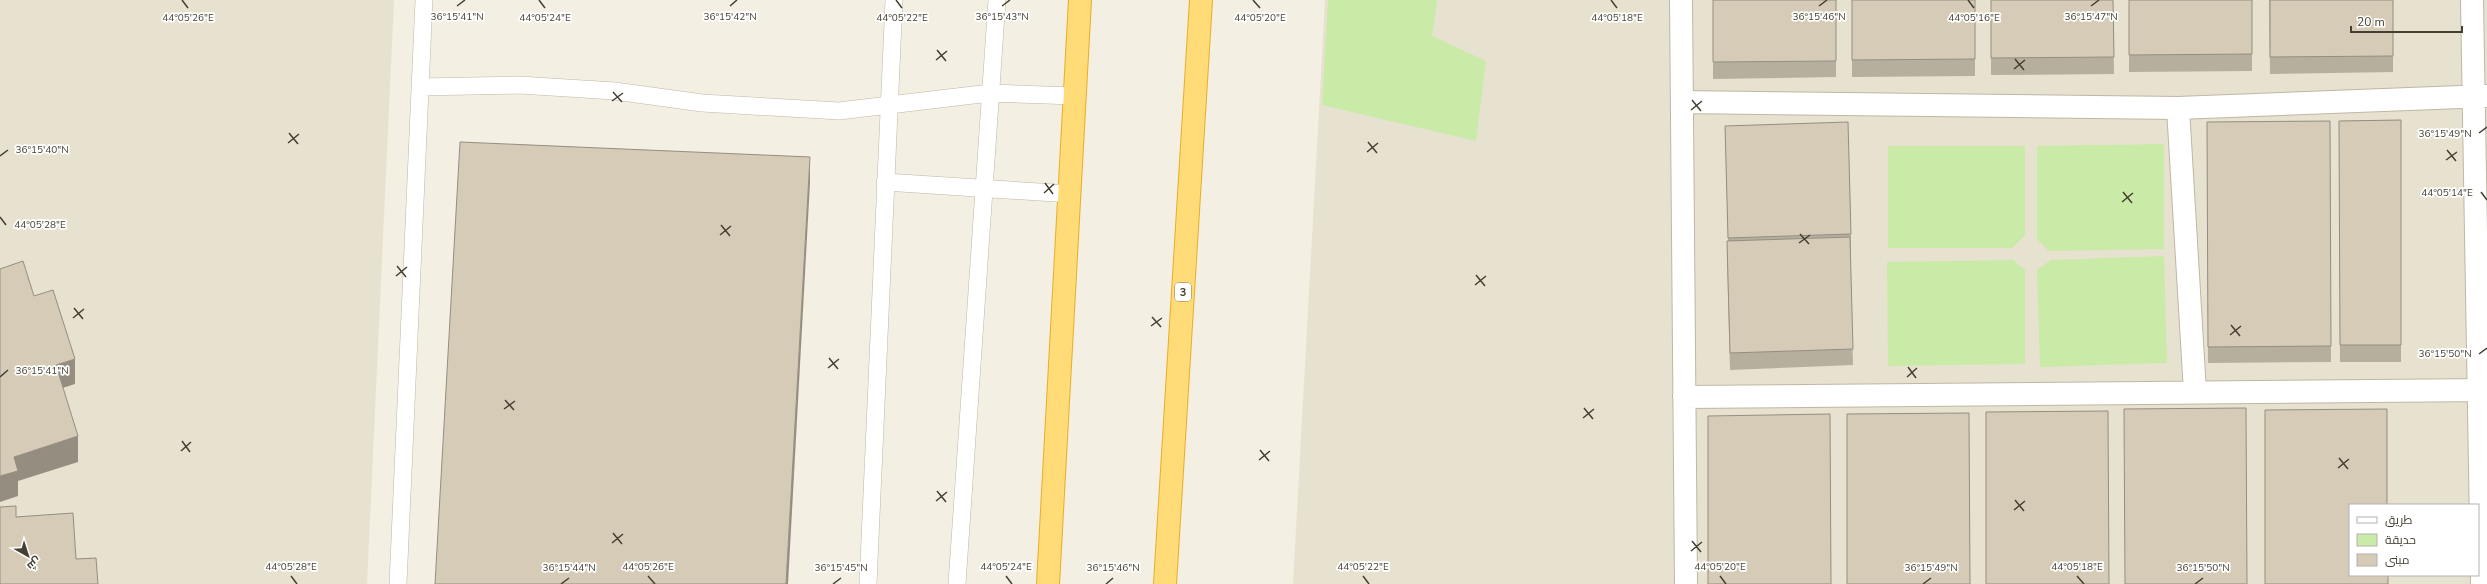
<svg xmlns="http://www.w3.org/2000/svg" width="2487" height="584" viewBox="0 0 2487 584" font-family="'Nunito Sans',Cairo,sans-serif">
  <style>
    .residential { fill: #e7e1d0; fill-rule: evenodd }
    .green { fill: #c9eba7 }
    .lines { fill: none; stroke-linecap: round; stroke-linejoin: round }
    .service-casing { stroke: #bfb7a4; stroke-width: 18 }
    .minor-casing { stroke: #bfb7a4; stroke-width: 24 }
    .trunk-casing { stroke: #eaac25; stroke-width: 24 }
    .service { stroke: #fff; stroke-width: 17 }
    .minor { stroke: #fff; stroke-width: 22 }
    .trunk { stroke: #ffdc78; stroke-width: 22 }
    .wall { fill: #b7af9d }
    .shaded-wall { fill: #958e80 }
    .building { fill: #d5cbb7; stroke: #958e80 }
    .ticks { fill: none; stroke: #453f32; stroke-width: 1.5 }
    .labels { text-anchor: middle; stroke-width: 3.5; stroke-linejoin: round; paint-order: stroke }
    .shield { fill: #fff; stroke: #7d7970; stroke-width: 1 }
    .shield-label { font-size: 11px; font-weight: bold; fill: #453f32 }
    .ticks-label { font-size: 10px; text-anchor: middle; fill: #453f32; stroke: #fff; stroke-width: 3.5; stroke-linejoin: round; paint-order: stroke }
  </style>
  <rect width="100%" height="100%" fill="#f3efe2"/>
  <!-- residential -->
  <path class="residential" d="M 0,0 L 394,0 L 367,584 L 0,584 Z
    M 1325,0 L 2487,0 L 2487,584 L 1293,584 ZM 2350,505 L 2478,505 L 2478,575 L 2350,575 Z"/>
  <!-- green -->
  <path class="green" d="M 1328,0 L 1437,0 L 1432,36 L 1486,61 L 1476,141 L 1322,105 Z
    M 2164,144 L 2164,249 L 2049,251 L 2037,239 L 2037,146 Z
    M 1888,146 L 2025,146 L 2025,235 L 2012,248 L 1888,248 Z
    M 2164,256 L 2167,363 L 2040,367 L 2037,270 L 2051,260 Z
    M 2013,260 L 2025,270 L 2025,364 L 1888,366 L 1887,262 Z"/>
  <g class="lines">
    <defs>
      <path id="service" d="M 420,87 L 519,85 L 615,91 L 702,103 L 839,111 L 990,93 L 1075,96
        M 885,182 L 1070,194
        M 398,584 L 424,0
        M 868,584 L 894,0
        M 957,584 L 997,0"/>
      <path id="minor" d="M 1681,0 L 1686,584
        M 2472,0 L 2482,584
        M 1682,102 L 2178,108 L 2487,96
        M 2178,108 L 2195,392
        M 1684,397 L 2487,390"/>
      <path id="trunk" d="M 1048,584 L 1080,0
        M 1165,584 L 1201,0"/>
    </defs>
    <!-- service casing -->
    <use href="#service" class="service-casing"/>
    <!-- minor casing -->
    <use href="#minor" class="minor-casing"/>
    <!-- trunk casing -->
    <use href="#trunk" class="trunk-casing"/>
    <!-- service -->
    <use href="#service" class="service"/>
    <!-- minor -->
    <use href="#minor" class="minor"/>
    <!-- trunk -->
    <use href="#trunk" class="trunk"/>
  </g>
  <!-- wall -->
  <path class="wall" d="M 1713,0 L 1836,0 L 1836,77 L 1713,79 Z
    M 1852,0 L 1975,0 L 1975,76 L 1852,77 Z
    M 1991,0 L 2113,0 L 2114,74 L 1991,75 Z
    M 2129,0 L 2252,0 L 2252,71 L 2129,72 Z
    M 2269,0 L 2393,0 L 2393,72 L 2270,74 Z
    M 2401,120 L 2401,362 L 2340,362 L 2339,121 Z
    M 2330,121 L 2331,362 L 2208,363 L 2207,122 Z
    M 1725,126 L 1851,234 L 1851,251 L 1850,251 L 1853,365 L 1730,370 L 1727,258 L 1727,241 L 1728,241 Z"/>
  <!-- shaded-wall -->
  <path class="shaded-wall" d="M 810,157 L 810,183 L 788,584 L 786,584 Z
    M 75,359 L 75,384 L 56,390 L 56,365 Z
    M 78,436 L 78,462 L 18,481 L 18,496 L 0,502 L 0,476 L 14,457 Z"/>
  <!-- building -->
  <path class="building" d="M 1713,0 L 1836,0 L 1836,61 L 1713,62 Z
    M 1852,0 L 1975,0 L 1975,59 L 1852,60 Z
    M 1991,0 L 2113,0 L 2114,57 L 1991,58 Z
    M 2129,0 L 2252,0 L 2252,54 L 2129,55 Z
    M 2270,0 L 2393,0 L 2393,56 L 2270,57 Z
    M 2401,120 L 2401,345 L 2340,345 L 2339,121 Z
    M 2330,121 L 2331,346 L 2208,347 L 2207,122 Z
    M 1848,122 L 1851,234 L 1728,238 L 1725,126 Z
    M 460,142 L 810,157 L 786,584 L 435,584 Z
    M 1850,237 L 1853,349 L 1730,353 L 1727,241 Z
    M 23,261 L 34,296 L 53,290 L 75,359 L 56,365 L 78,436 L 14,457 L 18,471 L 0,476 L 0,269 Z
    M 2246,408 L 2247,584 L 2125,584 L 2124,409 Z
    M 2387,409 L 2387,505 L 2350,505 L 2350,575 L 2388,575 L 2388,584 L 2265,584 L 2265,410 Z
    M 2108,411 L 2109,584 L 1986,584 L 1986,412 Z
    M 1969,413 L 1970,584 L 1847,584 L 1847,414 Z
    M 1830,414 L 1831,584 L 1708,584 L 1708,416 Z
    M 16,506 L 16,517 L 73,513 L 76,559 L 96,558 L 98,584 L 0,584 L 0,507 Z"/>
  <!-- ticks -->
  <path class="ticks" d="M 182,0 L 188,8M 539,0 L 545,8M 896,0 L 902,8M 1253,0 L 1260,8M 1611,0 L 1617,8M 1968,0 L 1974,8M 457,6 L 465,0M 730,6 L 737,0M 1002,6 L 1010,0M 1819,6 L 1827,0M 2091,6 L 2099,0M 937,50 L 946,61M 2015,59 L 2024,70M 936,60 L 947,51M 2014,69 L 2025,60M 613,92 L 622,102M 1692,100 L 1701,111M 612,101 L 623,93M 1691,110 L 1702,101M 289,133 L 298,144M 2479,133 L 2487,127M 1368,142 L 1377,153M 288,143 L 299,134M 2447,150 L 2456,161M 1367,152 L 1378,143M 0,156 L 8,150M 2446,160 L 2457,152M 1045,183 L 1053,194M 2123,192 L 2132,203M 2481,192 L 2487,200M 1044,193 L 1054,184M 2122,202 L 2133,193M 0,217 L 6,225M 721,225 L 730,236M 1800,234 L 1809,244M 720,235 L 731,226M 1799,243 L 1810,235M 397,266 L 406,277M 1476,275 L 1485,286M 396,276 L 407,267M 1475,285 L 1486,276M 74,308 L 83,319M 1152,317 L 1161,327M 73,318 L 84,309M 2231,325 L 2240,336M 1151,326 L 1162,318M 2230,335 L 2241,326M 2479,354 L 2487,348M 829,358 L 838,369M 1908,367 L 1916,378M 828,368 L 839,359M 0,377 L 8,370M 1907,377 L 1917,368M 505,400 L 514,410M 1584,408 L 1593,419M 504,409 L 515,401M 1583,418 L 1594,409M 182,441 L 190,452M 1260,450 L 1269,461M 181,451 L 191,442M 2339,458 L 2348,469M 1259,460 L 1270,451M 2338,468 L 2349,459M 937,491 L 946,502M 2015,500 L 2024,511M 936,501 L 947,492M 2014,510 L 2025,501M 613,533 L 622,544M 1692,541 L 1701,552M 612,543 L 623,534M 1691,551 L 1702,542M 291,576 L 297,584M 648,576 L 655,584M 1006,576 L 1012,584M 1363,576 L 1369,584M 1720,576 L 1726,584M 2077,576 L 2084,584M 561,584 L 569,578M 833,584 L 841,578M 1106,584 L 1113,578M 1923,584 L 1931,578M 2195,584 L 2203,578"/>
  <g class="labels">
    <!-- shield labels -->
    <rect class="shield" x="1175" y="283" width="16" height="18" rx="3"/>
    <g class="shield-label">
      <text x="1183" y="296">3</text>
    </g>
  </g>
  <g class="ticks-label">
    <text x="457" y="20">36°15'41"N</text>
    <text x="1002" y="20">36°15'43"N</text>
    <text x="730" y="20">36°15'42"N</text>
    <text x="1819" y="20">36°15'46"N</text>
    <text x="2091" y="20">36°15'47"N</text>
    <text x="188" y="21">44°05'26"E</text>
    <text x="545" y="21">44°05'24"E</text>
    <text x="902" y="21">44°05'22"E</text>
    <text x="1260" y="21">44°05'20"E</text>
    <text x="1617" y="21">44°05'18"E</text>
    <text x="1974" y="21">44°05'16"E</text>
    <text x="2445" y="137">36°15'49"N</text>
    <text x="42" y="153">36°15'40"N</text>
    <text x="2447" y="196">44°05'14"E</text>
    <text x="40" y="228">44°05'28"E</text>
    <text x="2445" y="357">36°15'50"N</text>
    <text x="42" y="374">36°15'41"N</text>
    <text x="291" y="570">44°05'28"E</text>
    <text x="648" y="570">44°05'26"E</text>
    <text x="1006" y="570">44°05'24"E</text>
    <text x="1363" y="570">44°05'22"E</text>
    <text x="1720" y="570">44°05'20"E</text>
    <text x="2077" y="570">44°05'18"E</text>
    <text x="569" y="571">36°15'44"N</text>
    <text x="841" y="571">36°15'45"N</text>
    <text x="1113" y="571">36°15'46"N</text>
    <text x="1931" y="571">36°15'49"N</text>
    <text x="2203" y="571">36°15'50"N</text>
  </g>
  <!-- legend -->
  <rect x="2349" y="504" width="130" height="72" fill="#ffffff" stroke="#b5b2ad"/>
  <rect x="2357" y="517" width="20" height="6" fill="#ffffff" stroke="#b5b2ad"/>
  <text x="2385" y="524" font-size="12" fill="#453f32">طريق</text>
  <rect x="2357" y="534" width="20" height="12" fill="#c9eba7" stroke="#b5b2ad"/>
  <text x="2385" y="544" font-size="12" fill="#453f32">حديقة</text>
  <rect x="2357" y="554" width="20" height="12" fill="#d5cbb7" stroke="#b5b2ad"/>
  <text x="2385" y="564" font-size="12" fill="#453f32">مبنى</text>
  <!-- north arrow -->
  <g transform="translate(28 556) rotate(141)" stroke="#ffffff" stroke-width="3" paint-order="stroke">
  <path d="M0-3L7 15L0 10L-7 15Z" fill="#453f32"/>
  <text y="-6" font-size="11" font-weight="bold" text-anchor="middle" fill="#453f32">ش</text>
  </g>
  <!-- scale -->
  <path d="M2351 26v6h111v-6" fill="none" stroke="#453f32" stroke-width="2"/>
  <text x="2357" y="26" font-size="12" fill="#453f32" stroke="#ffffff" stroke-width="3" paint-order="stroke">20 m</text>
</svg>
